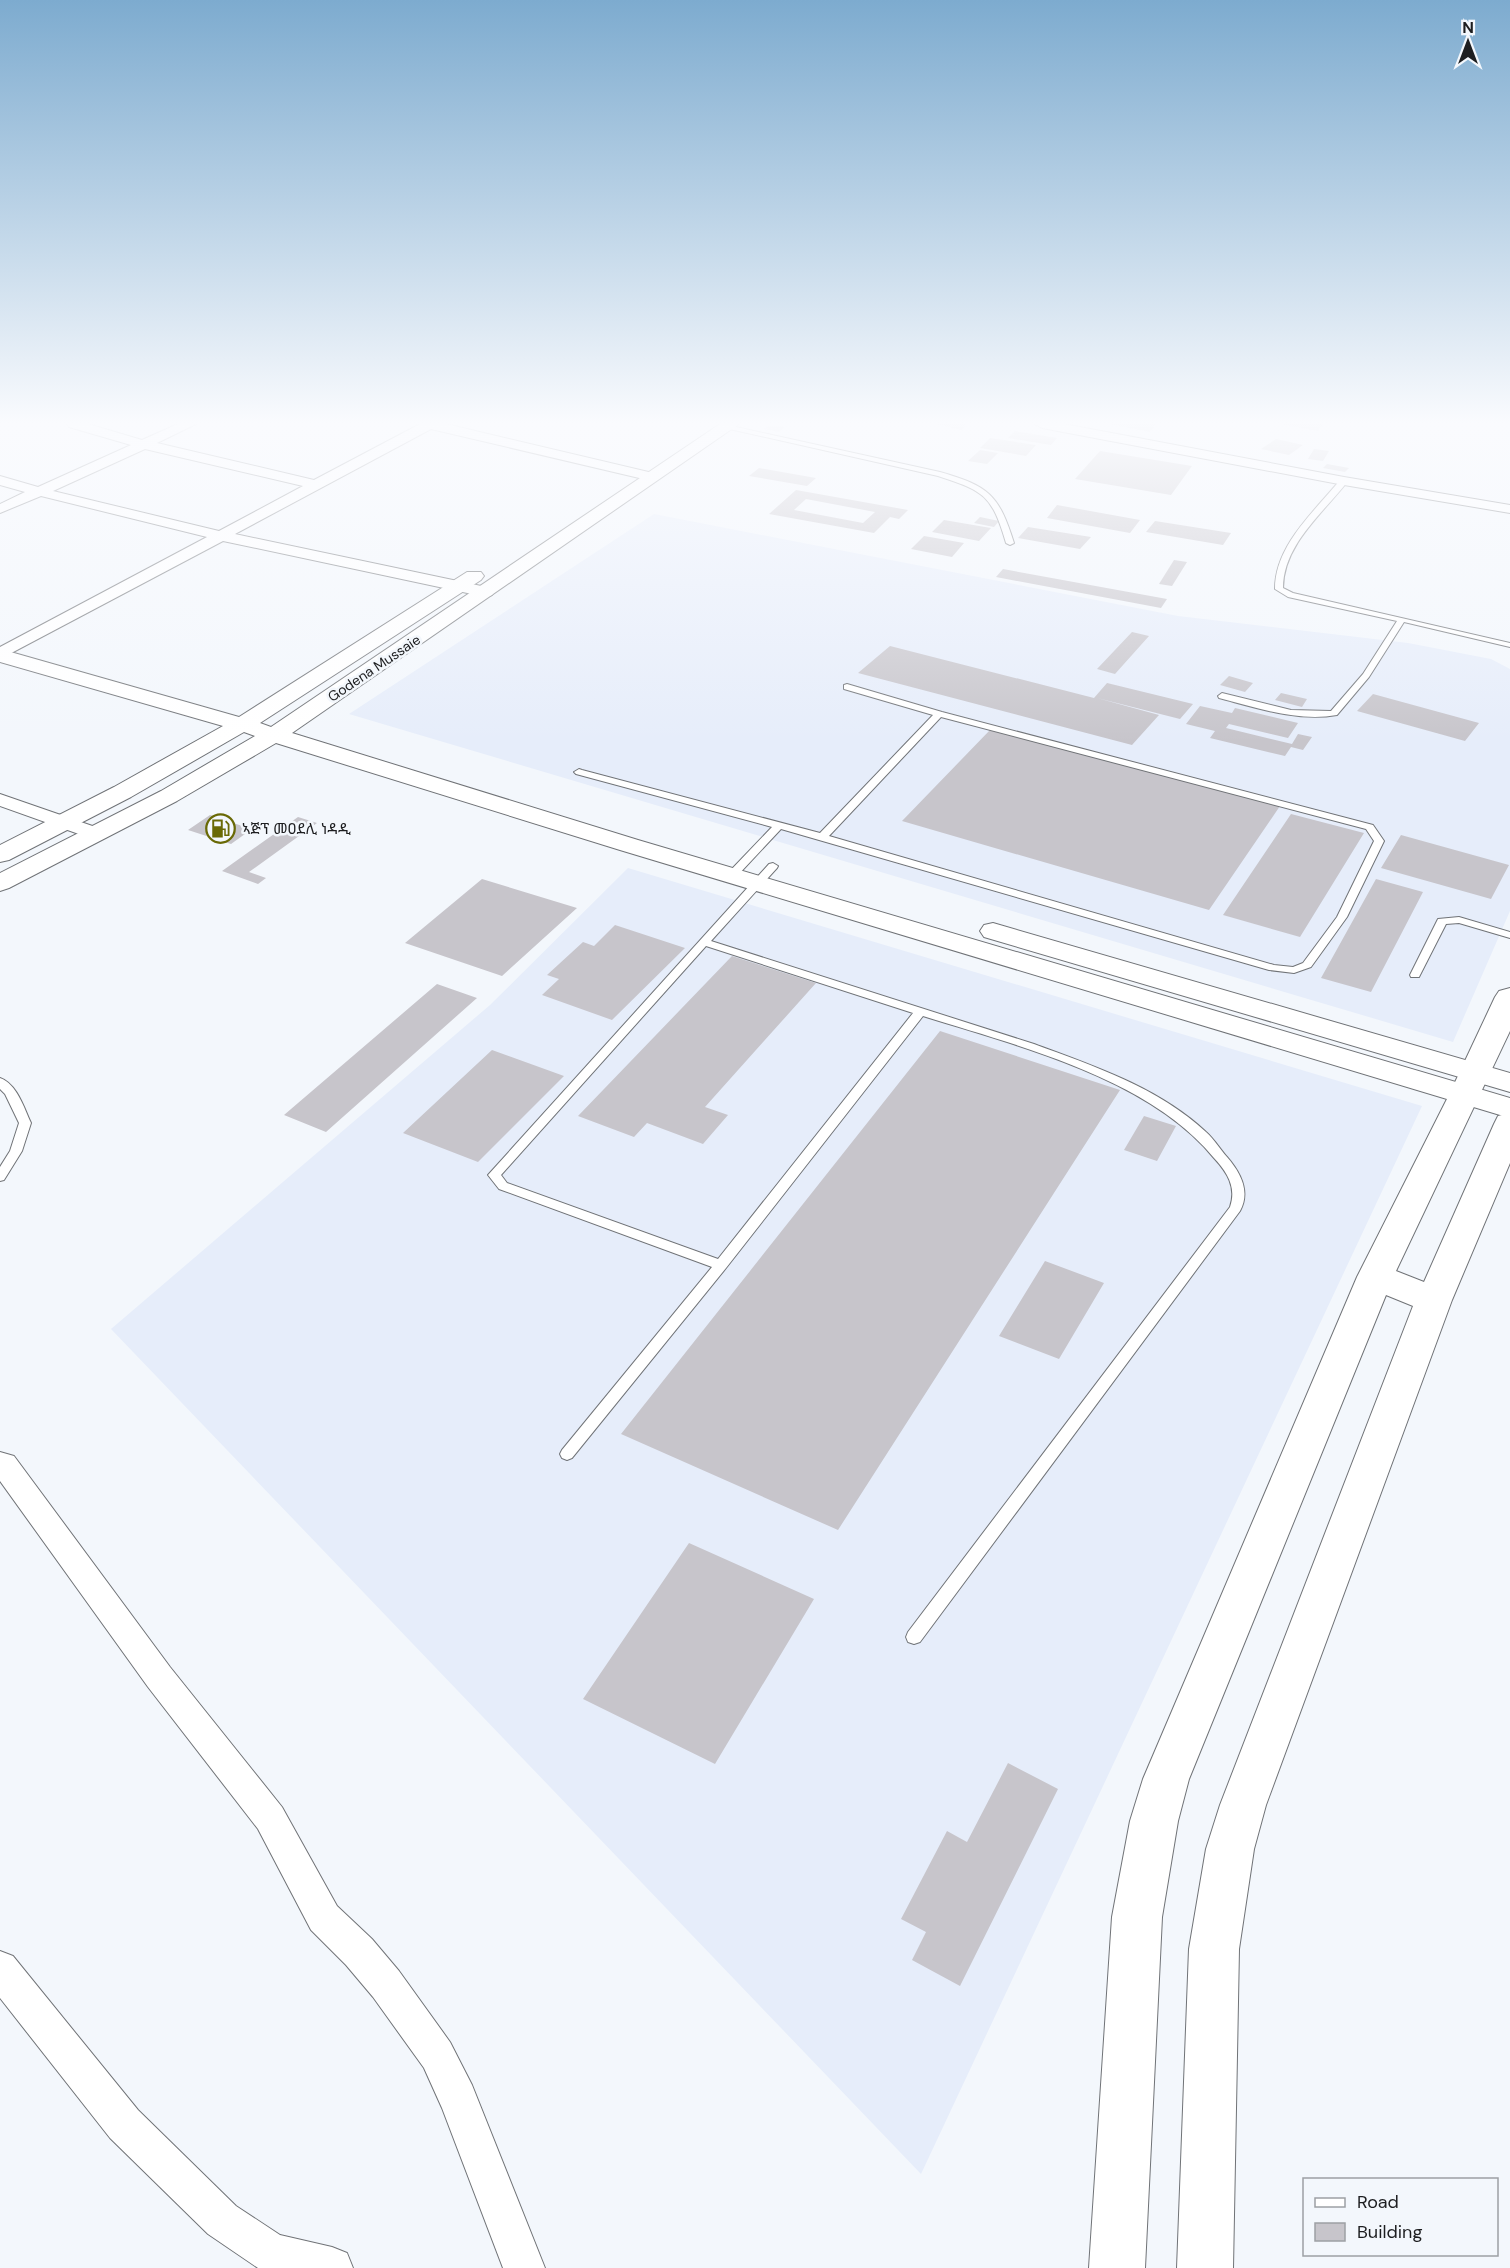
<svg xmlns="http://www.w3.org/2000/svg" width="1510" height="2268" viewBox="0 0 1510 2268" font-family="'DM Sans','Noto Sans Ethiopic',sans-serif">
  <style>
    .built { fill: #e6edfa }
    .building { fill: #c7c5cb; fill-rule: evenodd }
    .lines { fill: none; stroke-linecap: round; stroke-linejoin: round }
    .service-casing { stroke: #707377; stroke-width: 2 }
    .minor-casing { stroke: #707377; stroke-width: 2 }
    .tertiary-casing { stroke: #707377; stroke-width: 2 }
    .primary-casing { stroke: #707377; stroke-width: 2 }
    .service { fill: #fff; fill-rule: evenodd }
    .minor { fill: #fff; fill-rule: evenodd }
    .tertiary { fill: #fff; fill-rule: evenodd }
    .primary { fill: #fff; fill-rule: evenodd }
    .labels { text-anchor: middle; stroke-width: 5; stroke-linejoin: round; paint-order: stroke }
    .far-street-label { font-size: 14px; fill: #1d1e20; stroke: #f3f7fc }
    .poi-label { font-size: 15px; fill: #1d1e20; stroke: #f3f7fc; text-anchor: start }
  </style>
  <rect width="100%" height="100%" fill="#f3f7fc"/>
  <!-- built -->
  <path class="built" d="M 654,514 L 1178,616 L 1408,643 L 1491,659 L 1510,669 L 1510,911 L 1453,1042 L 349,714 Z
    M 628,868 L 1422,1106 L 921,2174 L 111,1329 L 490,1005 Z"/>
  <!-- building -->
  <path class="building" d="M 935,424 L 967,424 L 961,430 Z
    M 1109,424 L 1156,424 L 1150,432 Z
    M 1280,424 L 1323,424 L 1318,431 Z
    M 770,425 L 785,427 L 779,432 L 764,429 Z
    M 1015,431 L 1057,438 L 1051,445 L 1008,438 Z
    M 990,438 L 1036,445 L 1026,456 L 980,448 Z
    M 1276,439 L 1303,445 L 1289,455 L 1261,449 Z
    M 1314,449 L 1329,451 L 1323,461 L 1308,459 Z
    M 980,450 L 998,453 L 987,464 L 968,461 Z
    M 1100,451 L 1192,466 L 1171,495 L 1075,479 Z
    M 1327,464 L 1349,468 L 1345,472 L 1323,468 Z
    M 759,468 L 816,478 L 807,486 L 749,476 Z
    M 796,490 L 908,510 L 899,519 L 890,517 L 874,533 L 769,514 ZM 806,499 L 875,512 L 863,523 L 794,510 Z
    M 1057,505 L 1140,520 L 1130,533 L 1047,518 Z
    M 980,517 L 999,521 L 994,527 L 974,523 Z
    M 944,520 L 991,528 L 979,541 L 932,532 Z
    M 1155,521 L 1231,533 L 1223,545 L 1146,532 Z
    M 1028,527 L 1091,537 L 1080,549 L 1018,538 Z
    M 924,536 L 964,543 L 952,557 L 911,549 Z
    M 1174,560 L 1187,562 L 1172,586 L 1159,584 Z
    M 1003,569 L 1167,599 L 1161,608 L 996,577 Z
    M 1132,632 L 1149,636 L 1115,674 L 1097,669 Z
    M 890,646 L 1094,698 L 1107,683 L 1193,704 L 1180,719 L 1097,698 L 1159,715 L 1132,745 L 858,673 Z
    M 1229,676 L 1253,683 L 1245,692 L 1220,685 Z
    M 1281,693 L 1307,699 L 1302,707 L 1275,700 Z
    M 1373,694 L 1479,723 L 1465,741 L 1357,711 Z
    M 1200,706 L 1232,713 L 1235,708 L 1298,723 L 1288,738 L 1229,724 L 1226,728 L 1292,744 L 1298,734 L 1312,737 L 1303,750 L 1291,747 L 1285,756 L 1210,738 L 1215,731 L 1186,724 Z
    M 990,730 L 1280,806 L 1209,910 L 902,821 Z
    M 1291,814 L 1364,833 L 1300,937 L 1223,915 Z
    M 210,815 L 233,823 L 252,829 L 231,844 L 188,830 Z
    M 298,817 L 317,823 L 249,872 L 266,878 L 258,884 L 222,871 Z
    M 1401,835 L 1509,865 L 1491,899 L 1381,868 Z
    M 482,879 L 577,908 L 502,976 L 405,943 Z
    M 1376,879 L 1423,892 L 1371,992 L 1321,978 Z
    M 615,925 L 685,948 L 612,1020 L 542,995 L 559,979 L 547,975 L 583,942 L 594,946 Z
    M 732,956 L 816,983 L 705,1107 L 728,1115 L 703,1144 L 647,1123 L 634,1137 L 578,1116 Z
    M 437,984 L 477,998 L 326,1132 L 284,1115 Z
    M 940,1031 L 1120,1090 L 838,1530 L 621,1434 Z
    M 492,1050 L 564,1076 L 478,1162 L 403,1133 Z
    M 1144,1116 L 1176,1126 L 1157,1161 L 1124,1150 Z
    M 1045,1261 L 1104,1283 L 1059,1359 L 999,1336 Z
    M 689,1543 L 814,1599 L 715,1764 L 583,1699 Z
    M 1008,1763 L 1058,1789 L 960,1986 L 912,1960 L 926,1932 L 901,1919 L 947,1831 L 967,1842 Z"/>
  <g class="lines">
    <defs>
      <path id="service" d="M 727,425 L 940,472 C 989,486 999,495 1014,543 L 1010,545 L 1006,543 C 992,495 984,491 938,476 L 725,428 L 725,426 Z
        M 1341,479 L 1348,481 C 1323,513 1283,545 1283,588 L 1293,593 L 1510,643 L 1510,647 L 1404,622 L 1369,677 L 1337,715 C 1298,722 1257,708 1219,698 L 1218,696 L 1222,693 L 1291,710 L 1331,711 L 1363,674 L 1397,621 L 1288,597 L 1275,589 C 1275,545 1315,511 1341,479 Z
        M 847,684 L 942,712 L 1373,825 L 1384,841 L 1347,917 L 1311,967 L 1294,973 L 1269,970 L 781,829 L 737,876 L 729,876 L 729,872 L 772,827 L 576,774 L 574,772 L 579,769 L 582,770 L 820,833 L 933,715 L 844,689 L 844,685 ZM 941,717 L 1366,829 L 1374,841 L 1337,917 L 1303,963 L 1293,967 L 1274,965 L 829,836 Z
        M 773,863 L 778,866 L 777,868 L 711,941 L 1034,1044 C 1094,1066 1159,1088 1206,1132 C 1214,1139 1220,1149 1227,1157 C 1240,1172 1251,1191 1240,1211 L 920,1642 L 914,1644 L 908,1642 L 906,1637 L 908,1632 L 1230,1207 C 1237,1187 1227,1172 1214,1158 C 1149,1078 1018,1046 923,1016 L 726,1268 L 572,1458 L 567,1460 L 562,1458 L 560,1454 L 562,1450 L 712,1267 L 499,1189 L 488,1175 L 769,864 ZM 706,946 L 913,1013 L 718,1259 L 507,1183 L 501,1175 Z
        M 1459,917 L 1510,932 L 1510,938 L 1459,923 L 1446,924 L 1420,975 L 1419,977 L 1411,977 L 1410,975 L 1438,919 Z
        M 0,1078 C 17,1084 24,1108 31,1123 L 22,1151 L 4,1180 L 0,1181 L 0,1167 L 10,1151 L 19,1123 L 5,1094 L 0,1089 Z"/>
      <path id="minor" d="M 67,424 L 88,424 L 142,440 L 178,424 L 196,424 L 157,443 L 314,480 L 420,424 L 446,424 L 657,474 L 659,477 L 652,481 L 431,429 L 235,534 L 486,587 L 492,589 L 494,592 L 492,595 L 486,597 L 223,541 L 0,659 L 0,647 L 207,537 L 41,496 L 0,513 L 0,504 L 25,492 L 0,485 L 0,476 L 38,487 L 131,445 L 69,427 ZM 145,449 L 303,486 L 219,531 L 53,491 Z
        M 1035,424 L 1064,424 L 1344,477 L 1510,505 L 1510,513 L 1344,485 L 1042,428 Z
        M 0,794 L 104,830 L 107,834 L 104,838 L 90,838 L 0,806 Z
        M 0,1452 L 14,1456 L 170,1667 L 282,1807 L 337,1906 L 372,1939 L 399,1971 L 450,2042 L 472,2085 L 545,2268 L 503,2268 L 442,2108 L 424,2068 L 373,1997 L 346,1965 L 311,1930 L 258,1829 L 148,1687 L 0,1481 Z
        M 0,1951 L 13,1956 L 138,2110 L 236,2206 L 280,2235 L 332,2247 L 347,2253 L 353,2268 L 258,2268 L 208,2234 L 110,2138 L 0,1998 Z"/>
      <path id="tertiary" d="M 720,424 L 739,424 L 292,733 L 638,840 L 1510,1098 L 1510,1118 L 620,850 L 276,743 L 177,801 L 9,888 L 0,891 L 0,873 L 161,791 L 255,736 L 244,732 L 131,797 L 9,860 L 0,862 L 0,845 L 114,787 L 223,726 L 0,662 L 0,649 L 239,717 L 467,572 L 481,572 L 484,576 L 481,580 L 260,723 L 271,727 Z
        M 993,923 L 1510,1073 L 1510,1092 L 984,937 L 980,931 L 984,925 Z"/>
      <path id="primary" d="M 1510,988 L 1510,1031 L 1396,1271 L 1424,1282 L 1494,1124 L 1498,1116 L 1510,1113 L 1510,1163 L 1452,1300 L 1266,1805 L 1254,1849 L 1239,1949 L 1233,2268 L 1177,2268 L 1189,1949 L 1206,1849 L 1220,1805 L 1413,1306 L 1386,1295 L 1189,1779 L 1178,1821 L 1162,1917 L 1145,2268 L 1089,2268 L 1112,1917 L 1130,1821 L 1143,1779 L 1357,1277 L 1449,1095 L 1495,997 L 1499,991 Z"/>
    </defs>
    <!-- service casing -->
    <use href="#service" class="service-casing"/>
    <!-- minor casing -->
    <use href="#minor" class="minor-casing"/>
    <!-- tertiary casing -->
    <use href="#tertiary" class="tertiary-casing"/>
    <!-- primary casing -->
    <use href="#primary" class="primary-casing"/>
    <!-- service -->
    <use href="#service" class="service"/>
    <!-- minor -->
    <use href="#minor" class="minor"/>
    <!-- tertiary -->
    <use href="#tertiary" class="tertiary"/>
    <!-- primary -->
    <use href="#primary" class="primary"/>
  </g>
  <!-- sky -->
  <linearGradient id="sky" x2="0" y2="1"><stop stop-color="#7dabcf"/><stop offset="0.57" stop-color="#fafbfe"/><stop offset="1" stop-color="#fafbfe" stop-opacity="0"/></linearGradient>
  <rect width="1510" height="742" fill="url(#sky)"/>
  <!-- icons -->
  <defs>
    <symbol id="fuel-ring" viewBox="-11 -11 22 22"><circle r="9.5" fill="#f3f7fc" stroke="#696905" stroke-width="1.5"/><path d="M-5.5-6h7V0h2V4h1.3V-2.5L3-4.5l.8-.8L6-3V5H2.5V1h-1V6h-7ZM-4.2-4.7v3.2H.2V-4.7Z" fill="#696905"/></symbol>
  </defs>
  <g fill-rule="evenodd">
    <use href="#fuel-ring" x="204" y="812" width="33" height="33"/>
  </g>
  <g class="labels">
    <!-- far-street labels -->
    <g class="far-street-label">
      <text transform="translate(374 668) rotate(-34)" y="5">Godena Mussaie</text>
    </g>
    <!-- poi labels -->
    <g class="poi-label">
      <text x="242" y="834">ኣጅፕ መዐደሊ ነዳዲ</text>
    </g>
  </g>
  <!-- legend -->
  <rect x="1303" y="2178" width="195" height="78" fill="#f3f7fc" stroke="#9da0a4" stroke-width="1.5"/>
  <rect x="1315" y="2198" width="30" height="9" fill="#ffffff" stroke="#9da0a4" stroke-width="1.5"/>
  <text x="1357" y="2208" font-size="18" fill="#1d1e20">Road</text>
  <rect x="1315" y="2223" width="30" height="18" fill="#c7c5cb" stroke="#9da0a4" stroke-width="1.5"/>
  <text x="1357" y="2238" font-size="18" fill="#1d1e20">Building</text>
  <!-- north arrow -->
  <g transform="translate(1468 42)" stroke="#f3f7fc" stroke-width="4.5" paint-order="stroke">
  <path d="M0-4.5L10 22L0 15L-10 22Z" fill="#1d1e20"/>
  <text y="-9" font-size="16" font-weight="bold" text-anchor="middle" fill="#1d1e20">N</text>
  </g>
</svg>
